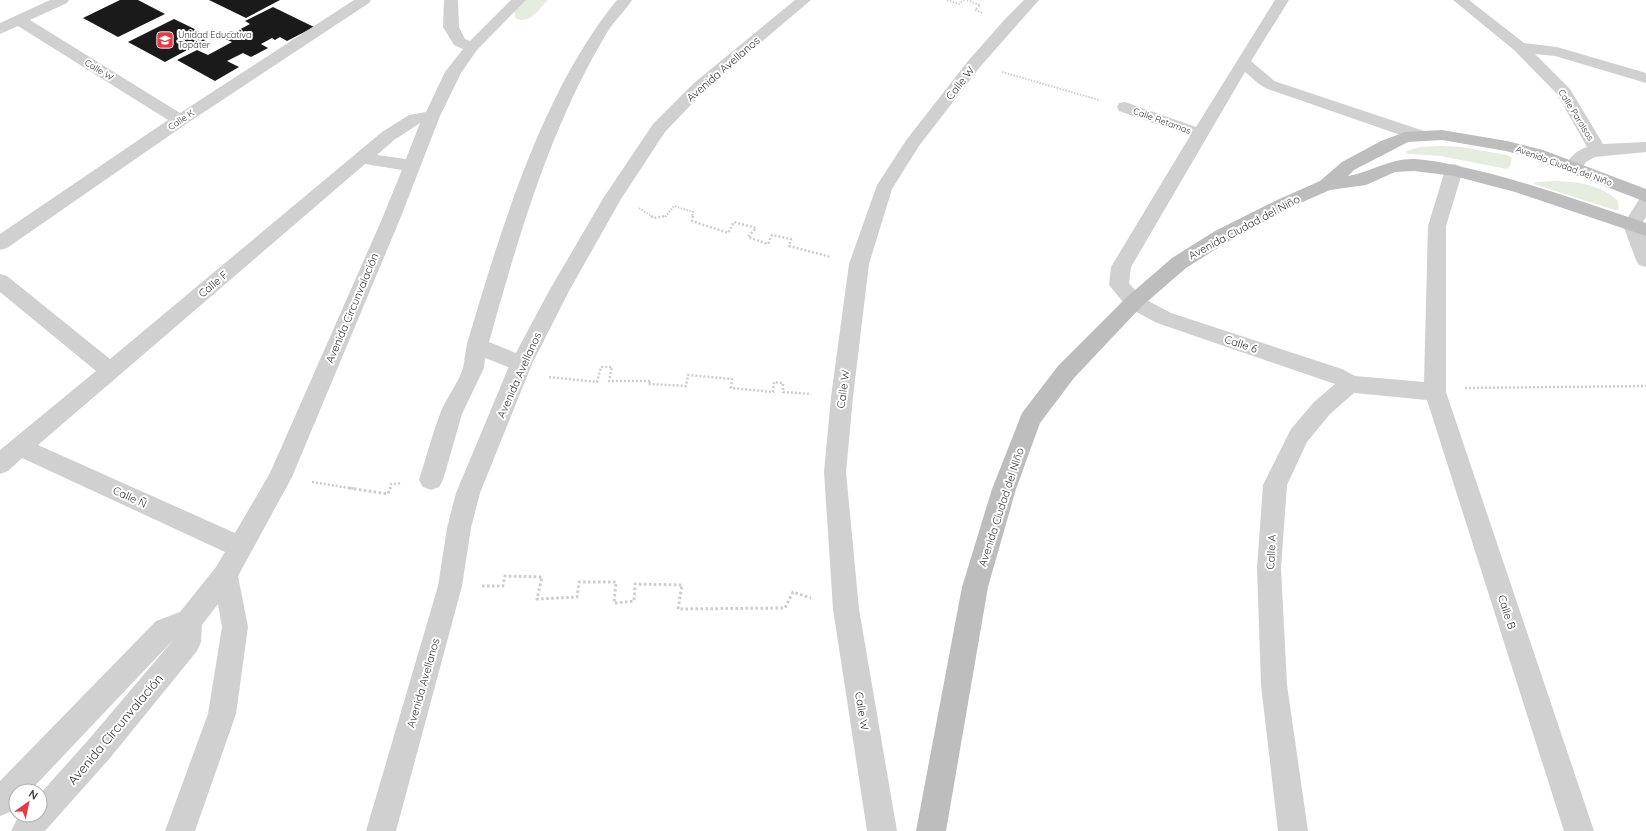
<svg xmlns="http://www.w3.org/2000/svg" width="1646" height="831" viewBox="0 0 1646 831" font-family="Quicksand,sans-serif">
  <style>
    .green { fill: #e6ecdf }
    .building { fill: #1a1a1a }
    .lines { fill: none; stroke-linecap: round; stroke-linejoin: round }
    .path-far2 { stroke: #cdcdcd; stroke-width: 2; stroke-dasharray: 1.5 1.5; stroke-linecap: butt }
    .path-far1 { stroke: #cdcdcd; stroke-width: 2.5; stroke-dasharray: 2 2; stroke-linecap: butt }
    .path { stroke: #cdcdcd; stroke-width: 3; stroke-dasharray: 2.5 2.5; stroke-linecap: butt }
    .pedestrian { fill: #d0d0d0; fill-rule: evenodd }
    .minor { fill: #d0d0d0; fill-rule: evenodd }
    .secondary { fill: #bdbdbd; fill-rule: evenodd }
    .labels { text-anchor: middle; stroke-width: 4; stroke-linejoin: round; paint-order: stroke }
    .far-poi-label { font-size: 9px; fill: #333; stroke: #fff; text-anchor: start }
    .far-street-label { font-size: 9px; fill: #333; stroke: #fff }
    .street-label { font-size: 11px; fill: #333; stroke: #fff }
    .near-street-label { font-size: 13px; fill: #333; stroke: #fff }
  </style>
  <rect width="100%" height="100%" fill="#fff"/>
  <!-- green -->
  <path class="green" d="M 514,0 L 548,0 C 539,9 531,24 517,19 L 515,17 Z
    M 1441,146 L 1461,147 L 1507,155 L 1512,158 L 1510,166 L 1507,169 L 1440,156 L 1410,154 L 1405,153 L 1407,151 L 1421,147 Z
    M 1555,181 C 1578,182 1600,184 1618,201 L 1619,210 L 1615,210 L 1534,184 L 1536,182 Z"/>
  <!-- building -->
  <path class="building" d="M 120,0 L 138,0 L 165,14 L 118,37 L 83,18 Z
    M 209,0 L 280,0 L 246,18 Z
    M 273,7 L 314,27 L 287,41 L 280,37 L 275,40 L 272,38 L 261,44 L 268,48 L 251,57 L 243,53 L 227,61 L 239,67 L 215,81 L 177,60 L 197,50 L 208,55 L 232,42 L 219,36 L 230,31 L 235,32 L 250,24 L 245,21 Z
    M 174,19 L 211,37 L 165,62 L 128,42 Z"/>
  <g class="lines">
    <!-- path-far2 -->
    <path class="path-far2" d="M 947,0 L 959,4 L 964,0
      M 967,0 L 980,5 L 975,10 L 983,13
      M 1002,72 L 1099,100
      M 639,208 L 653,217
      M 662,217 L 666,216 L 674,206 L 693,212 L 692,217"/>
    <!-- path-far1 -->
    <path class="path-far1" d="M 651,216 L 654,218 L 666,216
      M 693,216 L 692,221 L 728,233 L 734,222 L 756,228 L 748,237 L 768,244 L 772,235 L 791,239 L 789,246 L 831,257
      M 549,377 L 597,382 L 601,367 L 612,367 L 609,381 L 651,381 L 648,384 L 686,386 L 688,375 L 732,379 L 731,388 L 773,392 L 774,382 L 783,383 L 783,392 L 811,394
      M 1465,388 L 1646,386
      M 312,482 L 356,489
      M 390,489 L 391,484 L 402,483"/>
    <!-- path -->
    <path class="path" d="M 349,488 L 388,494 L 390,488
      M 482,586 L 503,586 L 505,576 L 542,577 L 537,599 L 577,597 L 579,582 L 616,582 L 614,603 L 634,601 L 635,584 L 682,585 L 678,609 L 785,608 L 793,592 L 811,598"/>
    <!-- pedestrian -->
    <path class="pedestrian" d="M 617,0 L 632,0 C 625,11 615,20 608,31 C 550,127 519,235 489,342 L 528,358 L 532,364 L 528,370 L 521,372 L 485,358 L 484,368 L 462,414 L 443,480 L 439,487 L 431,490 L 423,487 L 419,480 C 426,458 432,435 440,414 C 446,398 458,384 463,368 C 465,360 465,352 467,344 C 500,232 542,91 617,0 Z
      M 1271,80 L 1427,132 L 1430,136 L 1427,140 L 1421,141 L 1415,140 L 1265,88 L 1263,85 L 1265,82 Z"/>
    <!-- minor -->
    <path class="minor" d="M 50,0 L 69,0 L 67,3 L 30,20 L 180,113 L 354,0 L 371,0 L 369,3 L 186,124 L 7,248 L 0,250 L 0,234 L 168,120 L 18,26 L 0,34 L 0,23 Z
      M 444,0 L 458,0 L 459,27 L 465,39 L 470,41 L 511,0 L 526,0 L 477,50 L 461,73 L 440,116 L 400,219 L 292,477 L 238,576 L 248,627 L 236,714 L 195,831 L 165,831 L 208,714 L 222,627 L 218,604 L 202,625 L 201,642 L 197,651 L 110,758 L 45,831 L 11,831 L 16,821 L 21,815 L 40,815 L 40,794 L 90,738 L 174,639 L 30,791 L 16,791 L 16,806 L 10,812 L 0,816 L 0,781 L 156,621 L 180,612 L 216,567 L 225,552 L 22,458 L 8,471 L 0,474 L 0,450 L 96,371 L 0,292 L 0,274 L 7,276 L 110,359 L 382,132 L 409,115 L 426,112 L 445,72 L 463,49 L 454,45 L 443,27 ZM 420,123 L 406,159 L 377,155 L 394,140 ZM 365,164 L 402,170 L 382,219 L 270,473 L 235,533 L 38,445 Z
      M 795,0 L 811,0 L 706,89 L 665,132 L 621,199 L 569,291 L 532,364 L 480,493 L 471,528 L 462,586 L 396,831 L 366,831 L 438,586 L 447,528 L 456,493 L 510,364 L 549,291 L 604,197 L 653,124 L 694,83 Z
      M 1024,0 L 1039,0 L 980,67 L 919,146 L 892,189 L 869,264 L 853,397 L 846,472 L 859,609 L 897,831 L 867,831 L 833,609 L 824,472 L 831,397 L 849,264 L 877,185 L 907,139 L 968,61 L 1006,18 Z
      M 1275,0 L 1289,0 L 1251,61 L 1279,85 L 1277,88 C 1264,92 1255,80 1245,72 L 1131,267 L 1129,283 L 1141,297 L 1171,313 L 1342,369 L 1355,376 L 1424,382 L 1428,226 L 1445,170 L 1448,166 L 1454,164 L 1460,166 L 1463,170 L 1446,226 L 1446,392 L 1594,831 L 1564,831 L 1427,400 L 1354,393 L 1330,414 L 1307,442 L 1287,485 L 1281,568 L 1287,685 L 1308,831 L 1278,831 L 1261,685 L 1257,568 L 1263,485 L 1291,429 L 1314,402 L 1335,384 L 1157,323 L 1127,307 L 1109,285 L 1111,267 L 1190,136 L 1119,111 L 1117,107 L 1119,103 L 1125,102 L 1196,127 Z
      M 1453,0 L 1469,0 L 1524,43 L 1557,47 L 1646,73 L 1646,83 L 1555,56 L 1535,54 L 1570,89 L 1603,144 L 1646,142 L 1646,152 L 1595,157 L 1586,162 L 1579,172 L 1573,174 L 1567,172 L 1564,168 C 1570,157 1575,151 1587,147 L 1557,94 L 1514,50 Z
      M 1646,196 L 1646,217 L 1641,225 L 1646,236 L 1646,267 L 1639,265 L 1636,260 L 1623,225 L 1640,198 Z"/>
    <!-- secondary -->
    <path class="secondary" d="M 1442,130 L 1507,141 L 1543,150 L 1646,189 L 1646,202 L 1531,158 L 1506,151 L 1442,140 L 1408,142 L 1354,170 L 1348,176 C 1371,172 1390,158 1415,159 C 1441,161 1467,168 1492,174 C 1544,188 1595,206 1646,223 L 1646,236 L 1515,192 L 1454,176 L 1414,171 L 1395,172 L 1366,185 L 1330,190 L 1289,208 L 1229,241 L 1186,268 L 1141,307 L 1074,378 L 1040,423 L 1016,489 L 988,587 L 946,831 L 916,831 L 962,587 L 992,489 L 1022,413 L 1058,366 L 1127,297 L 1172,258 L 1215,231 L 1277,200 L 1320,181 L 1342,162 L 1381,141 L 1405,132 Z"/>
  </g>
  <!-- icons -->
  <defs>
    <symbol id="school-square" viewBox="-11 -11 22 22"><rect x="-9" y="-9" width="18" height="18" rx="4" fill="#e63946" stroke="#fff"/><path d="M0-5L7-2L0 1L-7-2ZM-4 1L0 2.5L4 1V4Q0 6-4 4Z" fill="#fff"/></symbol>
  </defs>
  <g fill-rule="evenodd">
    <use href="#school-square" x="155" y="30" width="20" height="20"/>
  </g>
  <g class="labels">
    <!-- far-poi labels -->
    <g class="far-poi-label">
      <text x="178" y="38">Unidad Educativa<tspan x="178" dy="10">Topáter</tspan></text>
    </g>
    <!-- far-street labels -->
    <g class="far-street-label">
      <text transform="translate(99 70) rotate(32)" y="3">Calle W</text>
      <text transform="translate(1576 115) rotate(58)" y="3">Calle Paraisos</text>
      <text transform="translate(181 120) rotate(-34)" y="3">Calle K</text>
      <text transform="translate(1162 121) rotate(20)" y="3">Calle Retamas</text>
      <text transform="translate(1564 166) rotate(20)" y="3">Avenida Ciudad del Niño</text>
    </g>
    <!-- street labels -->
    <g class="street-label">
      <text transform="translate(723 69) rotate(-41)" y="4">Avenida Avellanos</text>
      <text transform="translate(960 83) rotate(-52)" y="4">Calle W</text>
      <text transform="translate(1244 227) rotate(-28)" y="4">Avenida Ciudad del Niño</text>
      <text transform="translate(213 284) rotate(-40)" y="4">Calle F</text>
      <text transform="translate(352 308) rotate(-67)" y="4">Avenida Circunvalación</text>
      <text transform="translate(1241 344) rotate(18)" y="4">Calle 6</text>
      <text transform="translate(519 375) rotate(-66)" y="4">Avenida Avellanos</text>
      <text transform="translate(843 389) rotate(-83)" y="4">Calle W</text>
      <text transform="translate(130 497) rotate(25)" y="4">Calle Ñ</text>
      <text transform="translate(1001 507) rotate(-72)" y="4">Avenida Ciudad del Niño</text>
      <text transform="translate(1271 552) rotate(-87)" y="4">Calle A</text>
      <text transform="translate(1507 612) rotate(72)" y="4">Calle B</text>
      <text transform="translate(423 683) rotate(-74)" y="4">Avenida Avellanos</text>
      <text transform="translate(862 711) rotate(81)" y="4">Calle W</text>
    </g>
    <!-- near-street labels -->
    <g class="near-street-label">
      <text transform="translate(115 729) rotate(-50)" y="5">Avenida Circunvalación</text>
    </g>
  </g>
  <!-- north arrow -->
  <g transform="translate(28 803) rotate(33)"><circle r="19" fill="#ffffff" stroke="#adadad"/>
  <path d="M0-3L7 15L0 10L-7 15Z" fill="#e63946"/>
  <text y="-6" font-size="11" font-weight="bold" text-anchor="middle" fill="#333333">N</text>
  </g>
</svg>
